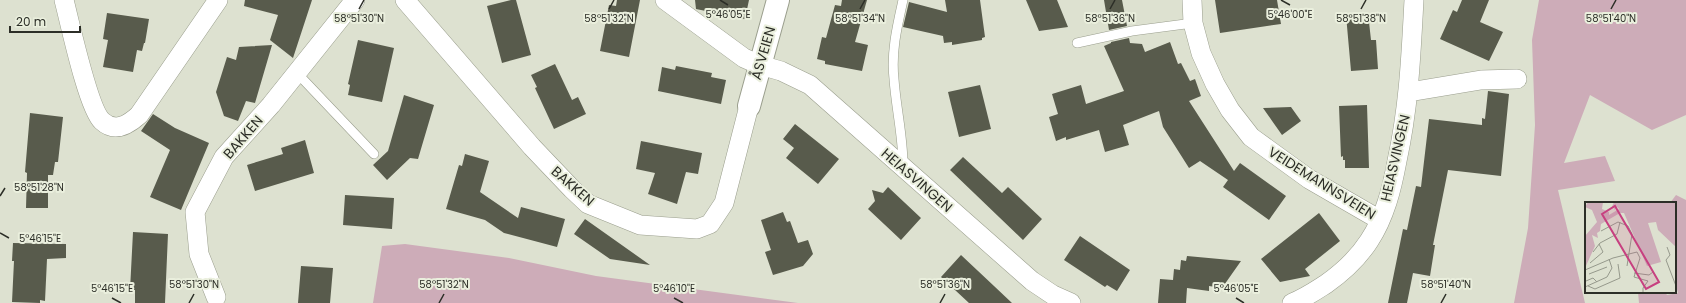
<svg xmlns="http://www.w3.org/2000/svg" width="1686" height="303" viewBox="0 0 1686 303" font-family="Poppins,sans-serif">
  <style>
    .green { fill: #cdacb8 }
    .building { fill: #585b4c }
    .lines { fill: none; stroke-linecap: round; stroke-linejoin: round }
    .service-casing { stroke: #9a9e8d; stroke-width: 10 }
    .minor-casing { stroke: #9a9e8d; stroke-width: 20 }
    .tertiary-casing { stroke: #9a9e8d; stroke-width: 24 }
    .service { stroke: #fff; stroke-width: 9 }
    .minor { stroke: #fff; stroke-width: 19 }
    .tertiary { stroke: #fff; stroke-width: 22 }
    .ticks { fill: none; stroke: #2c2e27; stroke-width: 1.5 }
    .labels { text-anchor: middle; stroke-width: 4; stroke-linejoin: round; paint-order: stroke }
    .street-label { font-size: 14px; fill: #2c2e27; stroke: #eaefdd }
    .inset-road { fill: none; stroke: #96998c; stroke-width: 1 }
    .view { fill: #c74080; fill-opacity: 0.15; stroke: #c74080; stroke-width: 2 }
    .inset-edge { fill: none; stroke: #2c2e27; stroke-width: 2 }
    .ticks-label { font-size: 10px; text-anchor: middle; fill: #2c2e27; stroke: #eaefdd; stroke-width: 4; stroke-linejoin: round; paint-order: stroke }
  </style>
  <rect width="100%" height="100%" fill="#dde1d0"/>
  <!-- green -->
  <path class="green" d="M 1539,0 L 1686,0 L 1686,115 L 1652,130 L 1590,95 L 1564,163 L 1605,156 L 1615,181 L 1558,190 L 1585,303 L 1514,303 L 1528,228 L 1535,125 L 1532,40 Z
    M 1676,195 L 1686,200 L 1686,303 L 1639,303 L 1638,292 L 1665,292 L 1667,295 L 1678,293 L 1675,281 L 1675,203 L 1670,203 Z
    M 405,244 L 509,258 L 596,276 L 798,303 L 373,303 L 382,246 Z"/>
  <!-- building -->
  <path class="building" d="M 245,0 L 312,0 L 293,58 L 270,40 L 278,15 L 244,6 Z
    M 511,0 L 516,0 L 531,55 L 502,63 L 487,6 Z
    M 617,0 L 640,0 L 629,57 L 600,51 L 609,5 L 616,6 Z
    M 695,0 L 749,0 L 745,19 L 696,9 Z
    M 842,0 L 867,0 L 855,42 L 868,45 L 862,71 L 825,64 L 825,61 L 817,59 L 822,37 L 826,38 L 835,5 L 841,6 Z
    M 945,0 L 980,0 L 985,37 L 982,38 L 982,40 L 952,45 L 952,42 L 944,43 L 943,36 L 903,27 L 909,2 L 947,12 Z
    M 1026,0 L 1057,0 L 1068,27 L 1039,31 Z
    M 1104,0 L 1122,0 L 1127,26 L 1109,30 Z
    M 1215,0 L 1277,0 L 1281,24 L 1220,33 Z
    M 1462,0 L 1489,0 L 1480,22 L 1503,32 L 1489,61 L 1440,39 L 1453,10 L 1457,12 Z
    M 107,13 L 149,19 L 145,43 L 144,43 L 142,51 L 137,50 L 133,72 L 103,67 L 108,40 L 103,39 Z
    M 1368,13 L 1371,40 L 1376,40 L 1378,69 L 1351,71 L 1346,15 Z
    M 1129,38 L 1130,43 L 1142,44 L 1145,52 L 1170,42 L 1178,64 L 1181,63 L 1190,81 L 1195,79 L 1201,96 L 1189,101 L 1234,171 L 1240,163 L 1286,196 L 1269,220 L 1223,187 L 1228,180 L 1200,161 L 1189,168 L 1163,127 L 1159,111 L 1123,125 L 1129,145 L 1105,152 L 1099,130 L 1066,140 L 1066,137 L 1056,141 L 1049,117 L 1058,114 L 1052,94 L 1081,85 L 1086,104 L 1124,91 L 1104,46 L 1111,43 L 1111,42 Z
    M 358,40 L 394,48 L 382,102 L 348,95 L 350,85 L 348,84 Z
    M 272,45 L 255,103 L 246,101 L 238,121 L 224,116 L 216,92 L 227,57 L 236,60 L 239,47 Z
    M 555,64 L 572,100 L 578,97 L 586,114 L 554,129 L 535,88 L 537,87 L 531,75 Z
    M 676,66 L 712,73 L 711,77 L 726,80 L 721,104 L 658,91 L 662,67 L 675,70 Z
    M 980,85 L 991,129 L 959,137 L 948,92 Z
    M 1488,91 L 1509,94 L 1501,176 L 1448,170 L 1433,245 L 1435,245 L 1430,276 L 1413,273 L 1407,303 L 1388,303 L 1403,229 L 1407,230 L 1416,186 L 1421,187 L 1429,119 L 1482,125 L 1482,118 L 1485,119 Z
    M 404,95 L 434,105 L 418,159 L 410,158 L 387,180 L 373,165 L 388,151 Z
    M 1367,105 L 1369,168 L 1345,168 L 1345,160 L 1343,160 L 1343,156 L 1341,157 L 1339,106 Z
    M 1291,107 L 1301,121 L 1282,135 L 1263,108 Z
    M 30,113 L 63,117 L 58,162 L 55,162 L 53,175 L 48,175 L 48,208 L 26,208 L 27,173 L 25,172 Z
    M 153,114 L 175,128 L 209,143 L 181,210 L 150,197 L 170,150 L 141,131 Z
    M 795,124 L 839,159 L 818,184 L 786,158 L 794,148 L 783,139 Z
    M 305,140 L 314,173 L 255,191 L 247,165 L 283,154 L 281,148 Z
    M 641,141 L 702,153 L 698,174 L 686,172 L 677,204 L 648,194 L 655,173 L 636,169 Z
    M 465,154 L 489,161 L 480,192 L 518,218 L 521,207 L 565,219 L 557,247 L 504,233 L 485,220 L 446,209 L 459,165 L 462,166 Z
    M 963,157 L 1002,193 L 1008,187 L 1042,219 L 1023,240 L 950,170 Z
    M 888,187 L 921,218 L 901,240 L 868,209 L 875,201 L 872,190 L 883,193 Z
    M 345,195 L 394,198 L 392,229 L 343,225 Z
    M 783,212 L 787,222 L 790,221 L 798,243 L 808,240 L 813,254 L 803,266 L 773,275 L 765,252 L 771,250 L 761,220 Z
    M 1319,213 L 1340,241 L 1305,269 L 1310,276 L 1280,282 L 1261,259 Z
    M 585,219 L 650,265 L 610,259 L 574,234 Z
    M 133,232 L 168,234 L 165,303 L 135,303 L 135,290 L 130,290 Z
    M 1080,236 L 1130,270 L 1117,291 L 1107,285 L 1105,287 L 1064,260 Z
    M 13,243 L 66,244 L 66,258 L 47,259 L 45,301 L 40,300 L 40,303 L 12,302 L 14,261 L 12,261 Z
    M 961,255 L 994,286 L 1012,303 L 969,303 L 941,277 Z
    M 1187,256 L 1241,261 L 1222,288 L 1209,286 L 1209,291 L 1187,288 L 1186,303 L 1158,303 L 1160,279 L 1173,280 L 1174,269 L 1180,270 L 1181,260 L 1186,261 Z
    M 301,266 L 333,268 L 330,303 L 298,303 Z"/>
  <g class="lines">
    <defs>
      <path id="service" d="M 1077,43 L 1132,31 L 1193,23
        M 297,73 L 374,154
        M 903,165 C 903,136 896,108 894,79 C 891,52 897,27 903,0"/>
      <path id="minor" d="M 64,0 C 70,23 88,108 102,121 C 115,133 128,125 139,115 L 218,0
        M 405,0 L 532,147 L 572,189 L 588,204 L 640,225 L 697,229 L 710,224 L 724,203 L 749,106
        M 665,0 L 744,58 L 760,65 L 781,71 L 810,85 L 1032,281 L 1053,295 L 1071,303
        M 1192,0 L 1193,23 L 1201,53 L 1215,84 L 1230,110 L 1251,137 L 1309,179 L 1380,220
        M 1409,92 L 1481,80 L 1517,79
        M 216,297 L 199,254 L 195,212 L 224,157 L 271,105 L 355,0
        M 1292,303 C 1305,298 1315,291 1326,284 C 1343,272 1358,258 1369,241 C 1385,217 1392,188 1397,161 C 1409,106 1411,55 1414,0"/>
      <path id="tertiary" d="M 749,106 L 778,0"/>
    </defs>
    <!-- service casing -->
    <use href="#service" class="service-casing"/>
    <!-- minor casing -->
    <use href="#minor" class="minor-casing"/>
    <!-- tertiary casing -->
    <use href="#tertiary" class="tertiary-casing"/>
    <!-- service -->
    <use href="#service" class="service"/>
    <!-- minor -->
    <use href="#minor" class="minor"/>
    <!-- tertiary -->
    <use href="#tertiary" class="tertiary"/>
  </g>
  <!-- ticks -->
  <path class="ticks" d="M 720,0 L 728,5M 1281,0 L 1290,5M 359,9 L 364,0M 609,9 L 614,0M 860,9 L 865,0M 1110,9 L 1115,0M 1361,9 L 1366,0M 1611,9 L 1616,0M 0,196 L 5,188M 0,233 L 9,238M 112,298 L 121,303M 674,298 L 683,303M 1236,298 L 1244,303M 189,303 L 194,294M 439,303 L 444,294M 940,303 L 945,294M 1441,303 L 1446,294"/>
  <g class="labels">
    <!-- street labels -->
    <g class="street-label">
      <text transform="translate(763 53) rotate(-74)" y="5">ÅSVEIEN</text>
      <text transform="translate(243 137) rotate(-49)" y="5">BAKKEN</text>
      <text transform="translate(1395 158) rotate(-77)" y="5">HEIASVINGEN</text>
      <text transform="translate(917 180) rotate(41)" y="5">HEIASVINGEN</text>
      <text transform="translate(1322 183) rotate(32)" y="5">VEIDEMANNSVEIEN</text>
      <text transform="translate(573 186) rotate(41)" y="5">BAKKEN</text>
    </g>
  </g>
  <!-- overview -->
  <g transform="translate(1585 202)">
    <rect width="91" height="91" fill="#dde1d0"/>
    <path d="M 3,0 L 18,0 L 17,7 L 24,10 L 24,13 L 34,7 L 32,5 L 29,8 L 30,4 L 26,7 L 29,0 L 91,0 L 91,45 L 73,28 L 71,20 L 63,21 L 76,60 L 62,64 L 39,11 L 35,11 L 16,22 L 15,29 L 12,31 L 13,36 L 7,33 L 10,44 L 0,66 L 0,34 L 12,20 L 7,8 L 0,5 Z" fill="#cdacb8"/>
    <path class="inset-road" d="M 16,29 L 33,20 L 43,24 L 47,32 L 42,64M 82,45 L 85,53 L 81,58 L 91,84M 8,50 L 15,41 L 32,32 L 35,20M 5,61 L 18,50 L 14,42M 33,62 L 35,76M 0,68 L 28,56 L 52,50 L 55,56 L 49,75 L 63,79 L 58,86 L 58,91M 49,71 L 64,73 L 68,70M 4,72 L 22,65M 1,79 L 8,76 L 12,80M 3,84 L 10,87 L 35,76M 0,85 L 22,75 L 27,66 L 24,57"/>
    <path class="view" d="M 30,4 L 74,80 L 61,87 L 17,12 Z"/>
    <rect width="91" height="91" class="inset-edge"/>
  </g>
  <g class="ticks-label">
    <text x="728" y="18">5°46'05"E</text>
    <text x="1290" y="18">5°46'00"E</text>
    <text x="1361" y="22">58°51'38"N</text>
    <text x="359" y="22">58°51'30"N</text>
    <text x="609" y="22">58°51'32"N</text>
    <text x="860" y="22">58°51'34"N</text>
    <text x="1110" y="22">58°51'36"N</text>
    <text x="1611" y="22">58°51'40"N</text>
    <text x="39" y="191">58°51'28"N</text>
    <text x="40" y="242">5°46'15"E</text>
    <text x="194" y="288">58°51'30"N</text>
    <text x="444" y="288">58°51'32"N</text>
    <text x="945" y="288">58°51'36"N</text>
    <text x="1446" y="288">58°51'40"N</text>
    <text x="112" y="292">5°46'15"E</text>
    <text x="674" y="292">5°46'10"E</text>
    <text x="1236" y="292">5°46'05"E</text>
  </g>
  <!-- scale -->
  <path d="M10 26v6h70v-6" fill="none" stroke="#2c2e27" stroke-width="2"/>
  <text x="16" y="26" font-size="12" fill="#2c2e27" stroke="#eaefdd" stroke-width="3" paint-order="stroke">20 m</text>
</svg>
